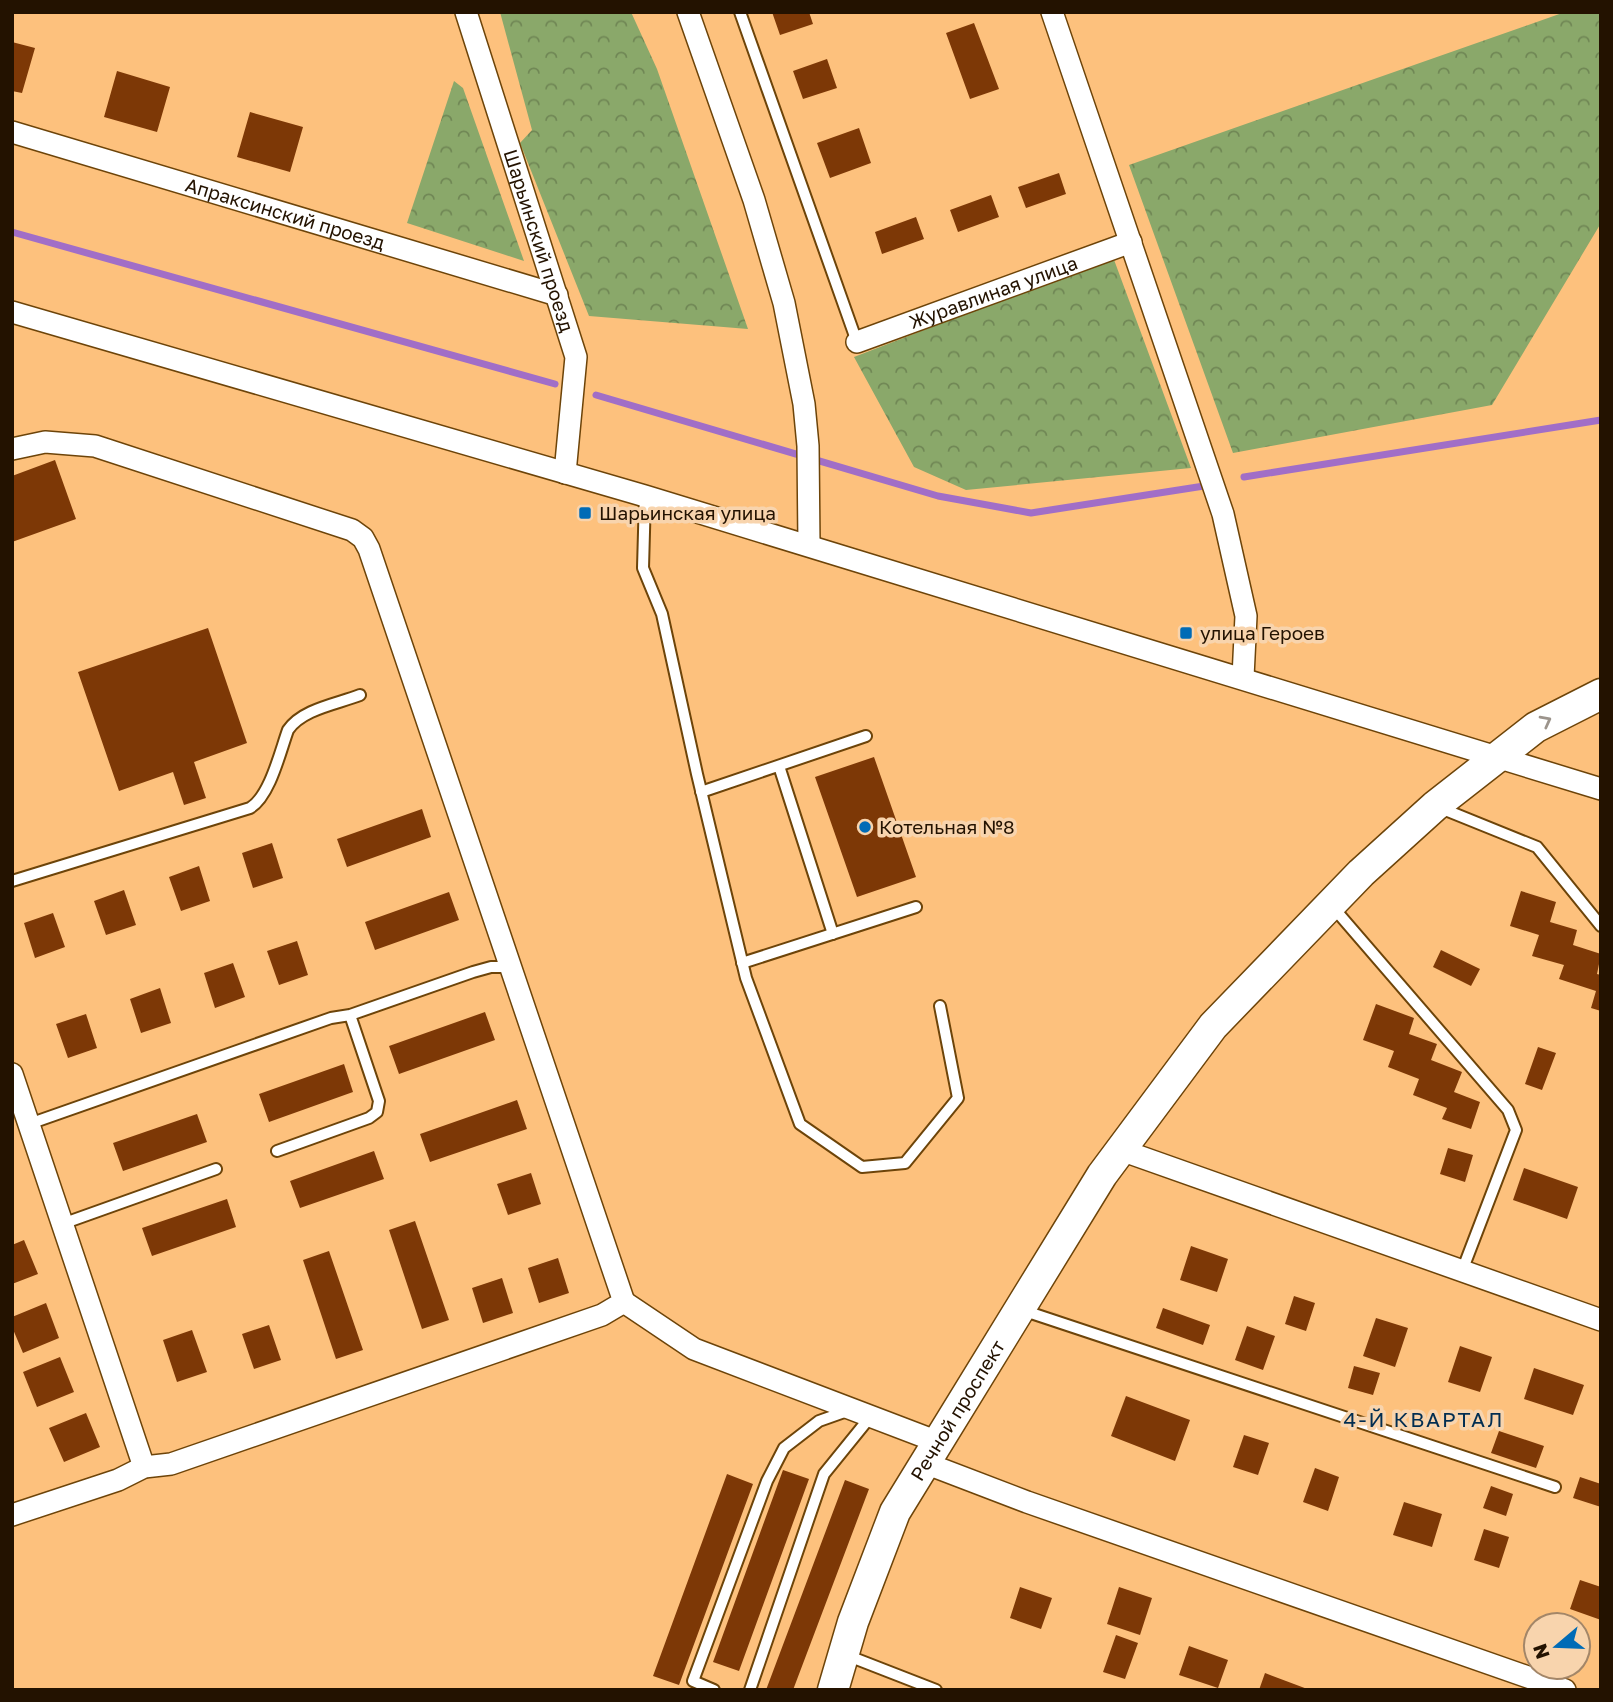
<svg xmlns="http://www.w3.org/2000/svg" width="1613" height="1702" viewBox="0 0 1613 1702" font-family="'Golos Text',sans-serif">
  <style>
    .forest { fill: url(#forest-crowns) }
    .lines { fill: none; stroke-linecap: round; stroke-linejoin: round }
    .stream { stroke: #a16ec7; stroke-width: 7 }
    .building { fill: #7d3806 }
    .lane-casing { stroke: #6d4409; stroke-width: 14 }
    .street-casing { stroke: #6d4409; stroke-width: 24 }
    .secondary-casing { stroke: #6d4409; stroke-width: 33 }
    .lane { stroke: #fff; stroke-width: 10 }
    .street { stroke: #fff; stroke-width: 21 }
    .secondary { stroke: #fff; stroke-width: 30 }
    .oneway { stroke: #9c948c }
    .poi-dot { fill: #006bb6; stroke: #f8d4ad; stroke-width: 2.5 }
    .labels { text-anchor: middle; stroke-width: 7; stroke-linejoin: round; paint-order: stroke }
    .street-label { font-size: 19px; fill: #231200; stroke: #f8d4ad }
    .poi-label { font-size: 19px; fill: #231200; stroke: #f8d4ad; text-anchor: start }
    .neighbourhood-label { font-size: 21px; letter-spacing: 2px; fill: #012d51; stroke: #f8d4ad }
  </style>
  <defs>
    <pattern id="forest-crowns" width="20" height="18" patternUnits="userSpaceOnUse" patternTransform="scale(1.75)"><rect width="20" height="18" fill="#8aa86a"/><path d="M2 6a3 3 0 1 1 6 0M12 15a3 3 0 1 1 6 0" fill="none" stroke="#708755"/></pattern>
  </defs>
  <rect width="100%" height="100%" fill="#fdc17d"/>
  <!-- forest -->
  <path class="forest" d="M 500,12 L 631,12 L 657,69 L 748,329 L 589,316 L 520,143 L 532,130 Z
    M 1565,12 L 1601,12 L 1601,223 L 1492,405 L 1233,453 L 1129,165 Z
    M 454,81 L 463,88 L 524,261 L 407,223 Z
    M 1113,257 L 1191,468 L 966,490 L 914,467 L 854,357 Z"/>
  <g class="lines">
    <!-- stream -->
    <path class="stream" d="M 12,232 L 555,384
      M 596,395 L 938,496 L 1031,513 L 1204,486
      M 1244,477 L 1601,420"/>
  </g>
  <!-- building -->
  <path class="building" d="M 772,12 L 809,12 L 813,24 L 780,35 Z
    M 974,23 L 999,89 L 970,99 L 946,33 Z
    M 12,42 L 35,48 L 22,93 L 12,91 Z
    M 827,59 L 837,88 L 803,99 L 793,71 Z
    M 117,71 L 170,87 L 157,132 L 104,117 Z
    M 250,112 L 303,127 L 290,172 L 237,157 Z
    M 859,128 L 871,163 L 830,178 L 817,143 Z
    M 1059,173 L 1066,194 L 1026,208 L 1018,187 Z
    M 991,195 L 999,217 L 958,232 L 950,210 Z
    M 916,217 L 924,239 L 882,254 L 875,232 Z
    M 55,460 L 76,519 L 12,542 L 12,476 Z
    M 208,628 L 247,743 L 194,762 L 206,798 L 184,805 L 173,772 L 119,791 L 78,672 Z
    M 874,757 L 916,877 L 857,897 L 815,777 Z
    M 422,809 L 431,837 L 347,867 L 337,839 Z
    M 272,843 L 283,878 L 253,888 L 242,853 Z
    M 199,866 L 210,901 L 181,911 L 169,877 Z
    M 124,890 L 136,925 L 106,935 L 94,901 Z
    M 1521,891 L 1556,902 L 1550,922 L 1577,930 L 1573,945 L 1601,954 L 1597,974 L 1601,975 L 1601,1011 L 1591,1008 L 1596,991 L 1559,979 L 1564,965 L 1532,956 L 1539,935 L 1510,926 Z
    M 449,892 L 459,920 L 375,950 L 365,922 Z
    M 53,913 L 65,947 L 35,958 L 24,923 Z
    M 297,941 L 308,975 L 279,985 L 267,951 Z
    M 1441,950 L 1480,969 L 1471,986 L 1433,967 Z
    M 233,963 L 245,997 L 215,1008 L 204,973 Z
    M 160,988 L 171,1023 L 141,1033 L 130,999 Z
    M 1376,1004 L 1414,1018 L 1409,1034 L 1437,1044 L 1431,1060 L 1462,1072 L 1454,1092 L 1480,1102 L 1471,1129 L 1442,1119 L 1447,1108 L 1413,1095 L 1419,1079 L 1388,1067 L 1394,1051 L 1363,1040 Z
    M 485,1012 L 495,1040 L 399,1074 L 389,1046 Z
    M 86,1014 L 97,1048 L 68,1058 L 56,1024 Z
    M 1538,1047 L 1556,1053 L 1542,1090 L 1525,1084 Z
    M 344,1064 L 353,1092 L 269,1122 L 259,1094 Z
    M 517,1100 L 527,1129 L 430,1162 L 420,1134 Z
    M 197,1114 L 207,1142 L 123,1171 L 113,1143 Z
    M 1448,1148 L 1473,1155 L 1465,1182 L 1440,1174 Z
    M 374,1151 L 384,1179 L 300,1208 L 290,1181 Z
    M 1524,1168 L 1578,1187 L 1567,1219 L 1513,1200 Z
    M 531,1173 L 541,1204 L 508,1215 L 497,1184 Z
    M 227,1199 L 236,1227 L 152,1256 L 142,1228 Z
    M 415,1221 L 449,1320 L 422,1329 L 389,1230 Z
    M 24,1240 L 38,1274 L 12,1284 L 12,1245 Z
    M 1191,1246 L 1228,1259 L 1217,1292 L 1180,1280 Z
    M 329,1251 L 363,1350 L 336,1359 L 303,1260 Z
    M 558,1258 L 569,1293 L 539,1303 L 528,1268 Z
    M 502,1278 L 513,1313 L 483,1323 L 472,1288 Z
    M 1294,1296 L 1315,1303 L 1306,1331 L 1285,1324 Z
    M 46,1303 L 59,1338 L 23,1353 L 12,1327 L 12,1317 Z
    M 1163,1308 L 1210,1325 L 1203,1345 L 1156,1328 Z
    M 1376,1318 L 1408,1328 L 1395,1367 L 1363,1356 Z
    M 269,1325 L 281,1360 L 254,1369 L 242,1334 Z
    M 1247,1326 L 1275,1336 L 1263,1370 L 1235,1360 Z
    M 192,1330 L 207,1372 L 177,1382 L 163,1340 Z
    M 1460,1346 L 1492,1357 L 1480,1392 L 1448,1382 Z
    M 60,1357 L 74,1392 L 37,1407 L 23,1372 Z
    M 1354,1366 L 1380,1373 L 1373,1395 L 1348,1388 Z
    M 1534,1368 L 1584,1385 L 1573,1415 L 1524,1399 Z
    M 1126,1396 L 1190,1420 L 1175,1461 L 1111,1436 Z
    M 86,1413 L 100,1447 L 64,1462 L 49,1428 Z
    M 1499,1431 L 1544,1446 L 1536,1468 L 1491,1453 Z
    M 1244,1435 L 1269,1443 L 1258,1475 L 1233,1467 Z
    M 1315,1468 L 1339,1477 L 1328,1511 L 1303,1502 Z
    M 783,1470 L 809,1479 L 739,1671 L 713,1662 Z
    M 727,1474 L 753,1484 L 679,1685 L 653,1676 Z
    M 1580,1477 L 1601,1484 L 1601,1507 L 1573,1498 Z
    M 845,1480 L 869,1489 L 793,1690 L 766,1690 Z
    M 1491,1486 L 1513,1494 L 1506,1516 L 1483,1508 Z
    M 1404,1502 L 1442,1514 L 1432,1547 L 1393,1535 Z
    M 1484,1529 L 1509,1537 L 1499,1568 L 1474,1560 Z
    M 1580,1580 L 1601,1587 L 1601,1620 L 1570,1609 Z
    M 1020,1587 L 1052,1598 L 1041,1629 L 1010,1618 Z
    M 1119,1587 L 1152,1598 L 1140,1635 L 1107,1624 Z
    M 1116,1635 L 1138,1643 L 1125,1679 L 1103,1672 Z
    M 1189,1646 L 1228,1660 L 1218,1688 L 1179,1675 Z
    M 1265,1673 L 1310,1690 L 1259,1690 Z"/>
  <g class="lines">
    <defs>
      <path id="lane" d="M 740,12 L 857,342
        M 645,496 L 643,568 L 662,614 L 697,774 L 746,978 L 800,1124 L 862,1167 L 905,1163 L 958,1098 L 940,1006
        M 779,766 L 833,934
        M 701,792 L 866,736
        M 1438,807 L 1537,847 L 1601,926
        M 12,881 L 250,808 C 270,796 280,752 288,730 C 302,709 337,704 360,695
        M 1332,906 L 1508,1110 L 1516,1130 L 1462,1271
        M 742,963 L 916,907
        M 29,1124 L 331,1018 L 350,1015 L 473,972 L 491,967 L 511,967
        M 277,1151 L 369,1118 L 377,1112 L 379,1101 L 350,1015
        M 62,1224 L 216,1169
        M 1022,1310 L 1555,1487
        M 846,1655 L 936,1690
        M 714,1690 L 693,1681 L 767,1481 L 784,1448 L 819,1421 L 850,1410
        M 750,1690 L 824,1474 L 871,1416"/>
      <g id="street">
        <path id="s1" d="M 466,12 L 576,357 L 565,473"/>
        <path d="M 688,12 L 754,200 L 784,303 L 804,404 L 808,446 L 809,545"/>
        <path d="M 1052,12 L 1223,514 L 1246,616 L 1243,677"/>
        <path id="s2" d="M 12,132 L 557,295"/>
        <path d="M 12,312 L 645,496 L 1601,789"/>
        <path id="s3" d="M 857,342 L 1131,242"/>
        <path d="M 12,449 L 45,442 L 95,446 L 352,530 L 363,538 L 369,549 L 624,1302 L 602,1315 L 171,1464 L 144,1467 L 118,1480 L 12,1515"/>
        <path d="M 12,1074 L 144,1467"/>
        <path d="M 1121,1150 L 1601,1320"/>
        <path d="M 624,1302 L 694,1349 L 938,1442"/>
        <path d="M 925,1463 L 1027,1502 L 1565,1690"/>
      </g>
      <g id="secondary">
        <path id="s4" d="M 833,1690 L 853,1622 L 895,1512 L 1102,1175 L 1213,1026 L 1361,873 L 1435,806 L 1536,727 L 1601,694"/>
      </g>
    </defs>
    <!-- lane casing -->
    <use href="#lane" class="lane-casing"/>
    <!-- street casing -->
    <use href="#street" class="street-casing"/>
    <!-- secondary casing -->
    <use href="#secondary" class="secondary-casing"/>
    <!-- lane -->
    <use href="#lane" class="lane"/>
    <!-- street -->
    <use href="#street" class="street"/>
    <!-- secondary -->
    <use href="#secondary" class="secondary"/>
  </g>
  <!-- one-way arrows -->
  <defs><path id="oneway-chevron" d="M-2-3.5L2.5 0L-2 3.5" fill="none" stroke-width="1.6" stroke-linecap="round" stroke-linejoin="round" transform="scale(1.75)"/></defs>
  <use class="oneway" href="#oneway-chevron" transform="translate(1546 721) rotate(-28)"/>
  <!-- markers -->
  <g class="poi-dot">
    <rect x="578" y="506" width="14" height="14" rx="3.5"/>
    <rect x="1179" y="626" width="14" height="14" rx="3.5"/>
    <circle cx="865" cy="827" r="7"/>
  </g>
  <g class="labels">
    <!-- street labels -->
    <g class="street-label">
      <text dy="7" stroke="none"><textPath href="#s2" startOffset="285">Апраксинский проезд</textPath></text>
      <text dy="7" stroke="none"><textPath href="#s1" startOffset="240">Шарьинский проезд</textPath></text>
      <text dy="7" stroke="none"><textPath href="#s3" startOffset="145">Журавлиная улица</textPath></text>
      <text dy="7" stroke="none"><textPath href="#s4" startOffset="308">Речной проспект</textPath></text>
    </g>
    <!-- poi labels -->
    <g class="poi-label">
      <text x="599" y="520">Шарьинская улица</text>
      <text x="1200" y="640">улица Героев</text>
      <text x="879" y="834">Котельная №8</text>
    </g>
    <!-- neighbourhood labels -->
    <g class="neighbourhood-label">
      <text x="1424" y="1427">4-Й КВАРТАЛ</text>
    </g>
  </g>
  <!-- border -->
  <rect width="1613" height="1702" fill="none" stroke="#231200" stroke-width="28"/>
  <!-- north arrow -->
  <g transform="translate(1557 1646) rotate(251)"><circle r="33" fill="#f8d4ad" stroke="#a38668" stroke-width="2"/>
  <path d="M0-5L12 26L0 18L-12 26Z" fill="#006bb6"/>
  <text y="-10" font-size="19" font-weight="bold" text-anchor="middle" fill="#231200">N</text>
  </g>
</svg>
